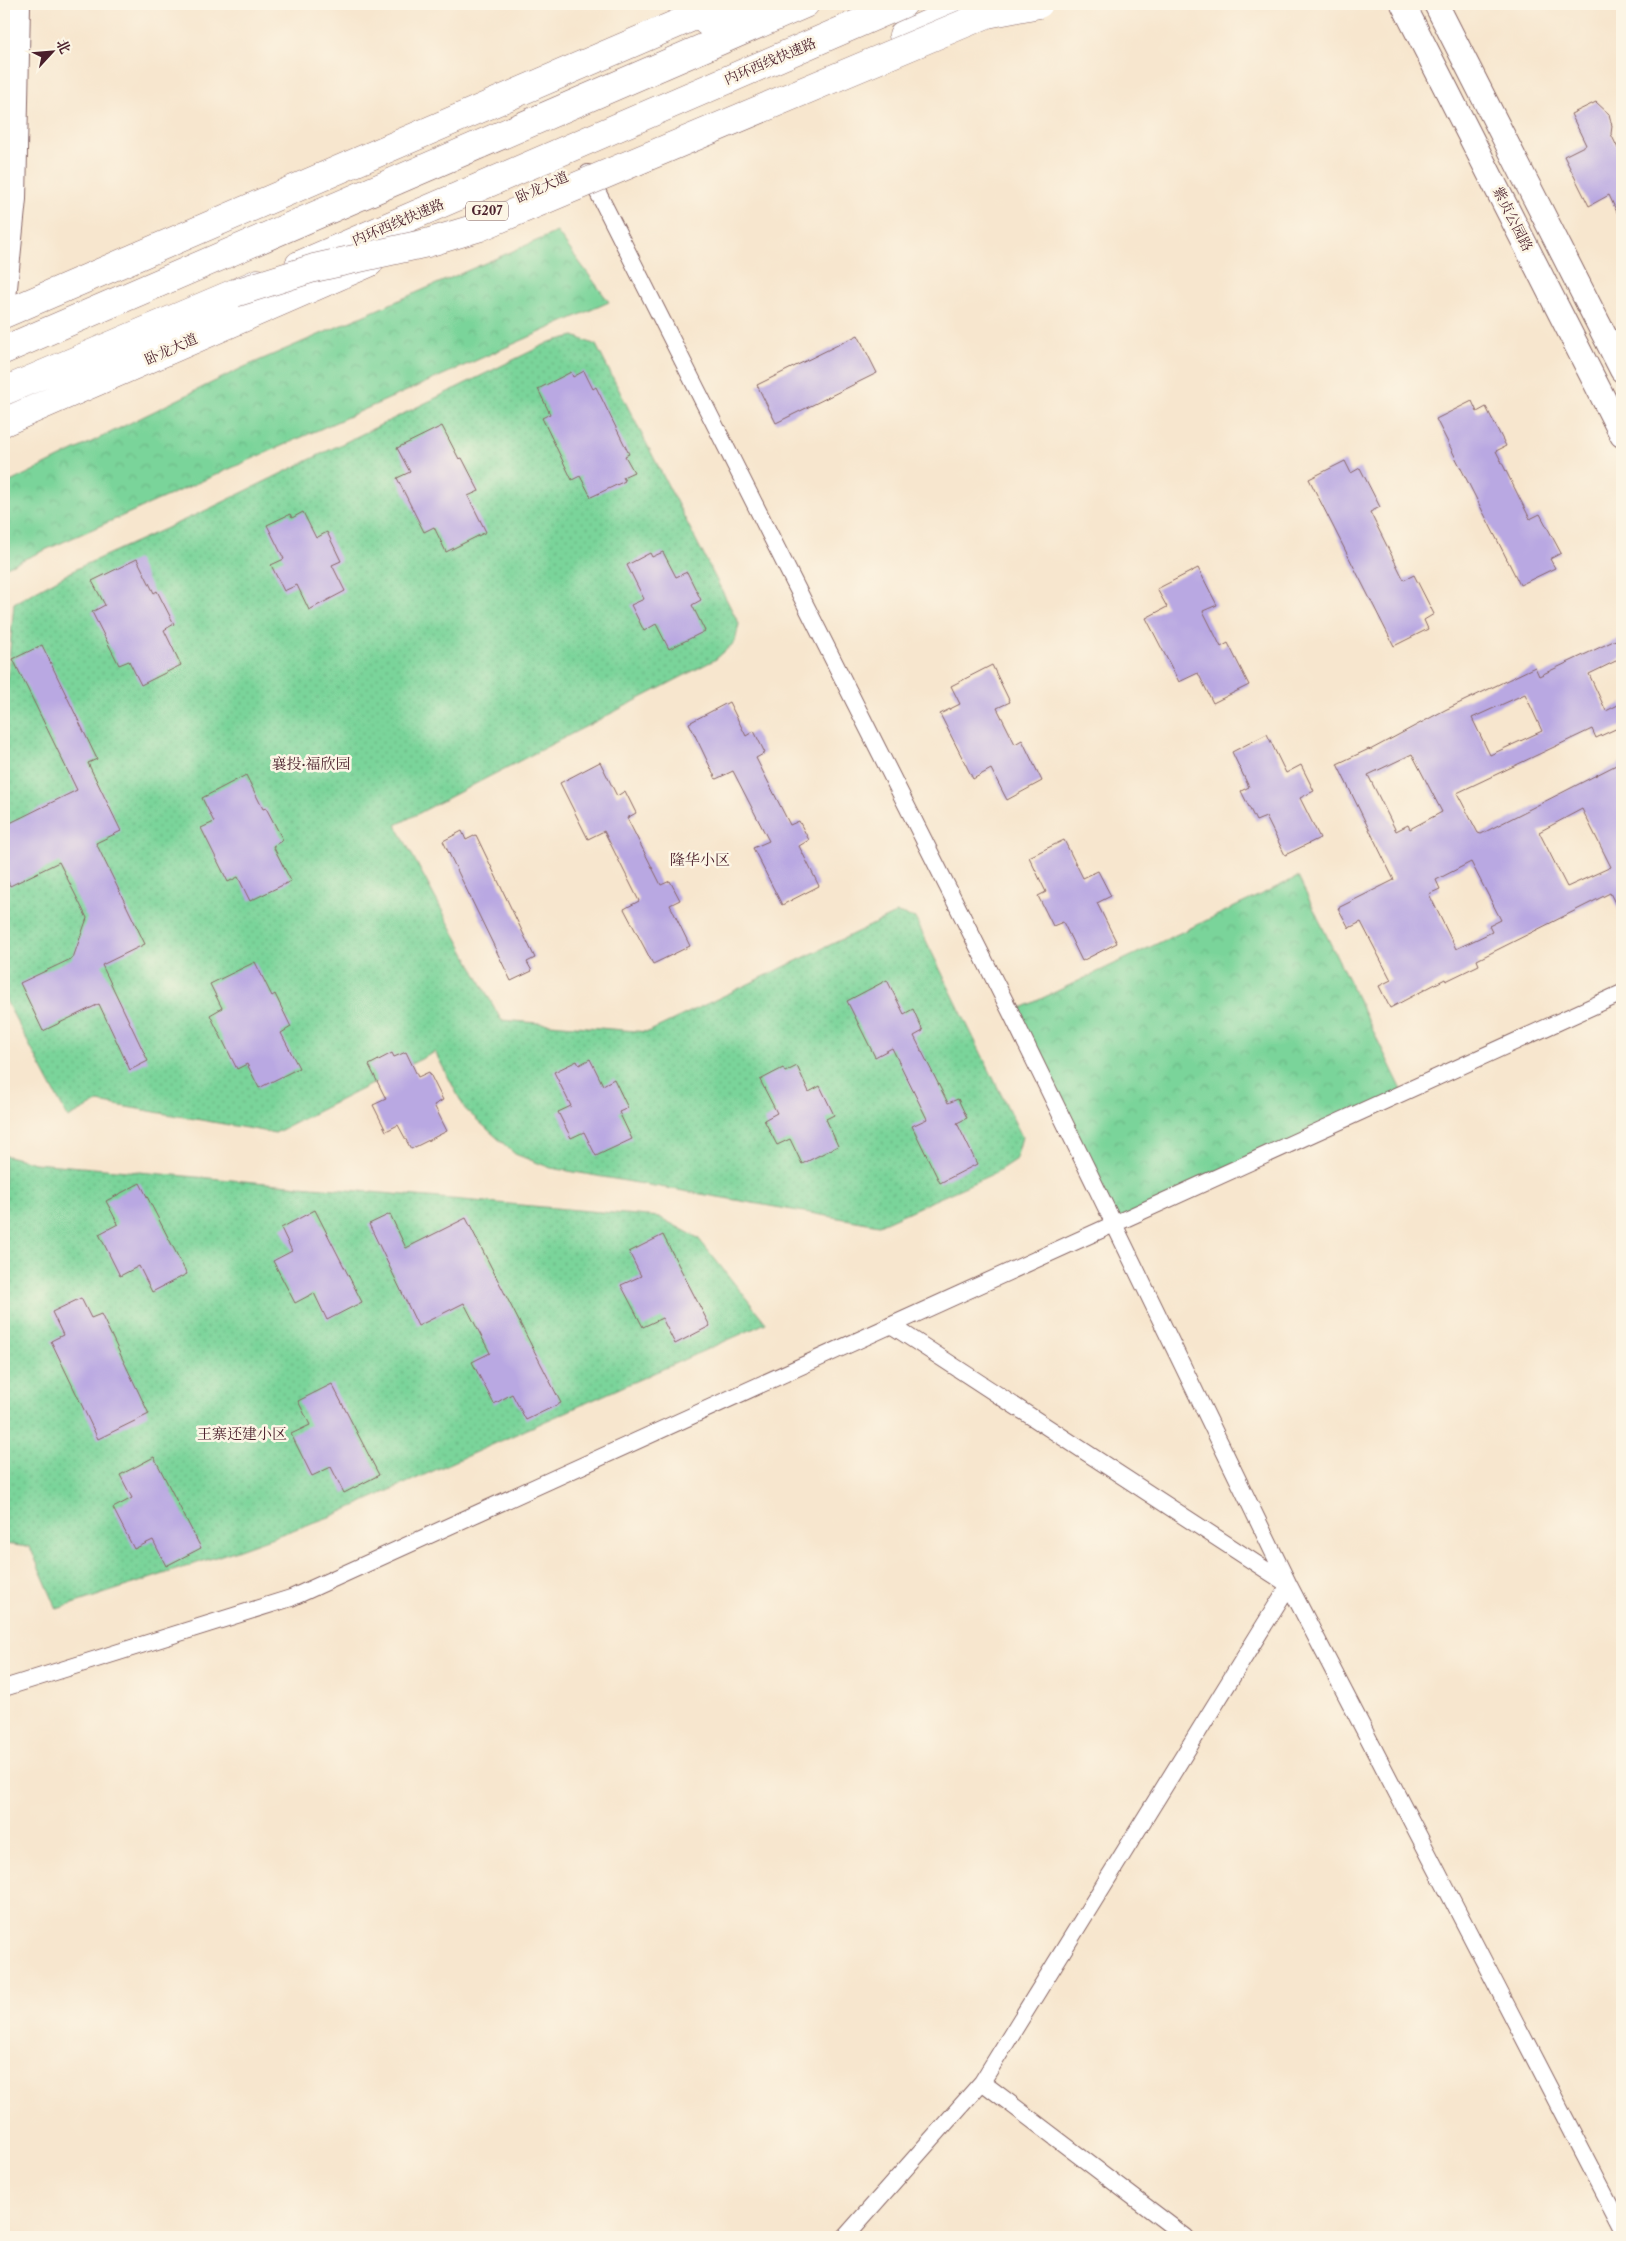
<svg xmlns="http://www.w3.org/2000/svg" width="1626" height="2241" viewBox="0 0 1626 2241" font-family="'Libre Caslon Text','Noto Serif SC',serif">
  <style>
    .grass { fill: url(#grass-dots); stroke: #627a62 }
    .park { fill: url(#park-crowns); stroke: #627a62 }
    .building { fill: #b9a8e2; fill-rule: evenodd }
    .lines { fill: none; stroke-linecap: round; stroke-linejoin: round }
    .street-casing { stroke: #876564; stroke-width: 18 }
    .secondary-casing { stroke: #876564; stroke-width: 26 }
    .highway-casing { stroke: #876564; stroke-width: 29 }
    .street { stroke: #fff; stroke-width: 16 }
    .secondary { stroke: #fff; stroke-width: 24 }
    .highway { stroke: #fff; stroke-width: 28 }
    .highway-bridge-casing { stroke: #876564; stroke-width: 29; stroke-linecap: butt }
    .highway-bridge { stroke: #fff; stroke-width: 28 }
    .labels { text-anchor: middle; stroke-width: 5; stroke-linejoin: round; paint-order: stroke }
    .shield { fill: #fcf5e5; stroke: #7f5f63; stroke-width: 1 }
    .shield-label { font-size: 12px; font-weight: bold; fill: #4a1f2b }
    .street-label { font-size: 14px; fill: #4a1f2b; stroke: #fcf5e5 }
    .neighbourhood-label { font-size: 15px; fill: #4a1f2b; stroke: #fcf5e5 }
  </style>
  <defs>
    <pattern id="grass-dots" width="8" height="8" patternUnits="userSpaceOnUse" patternTransform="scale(1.25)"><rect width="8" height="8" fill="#7ad49a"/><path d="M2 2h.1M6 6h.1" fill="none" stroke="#6bb685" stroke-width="1.8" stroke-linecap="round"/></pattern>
    <pattern id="park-crowns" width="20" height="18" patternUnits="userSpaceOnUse" patternTransform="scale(1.25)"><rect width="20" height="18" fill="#7ad49a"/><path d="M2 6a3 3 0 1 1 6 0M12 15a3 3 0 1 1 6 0" fill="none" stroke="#6bb685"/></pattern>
  </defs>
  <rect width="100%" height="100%" fill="#fcf5e5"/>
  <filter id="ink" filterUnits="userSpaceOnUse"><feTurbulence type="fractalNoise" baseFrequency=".02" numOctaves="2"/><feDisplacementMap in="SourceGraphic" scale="10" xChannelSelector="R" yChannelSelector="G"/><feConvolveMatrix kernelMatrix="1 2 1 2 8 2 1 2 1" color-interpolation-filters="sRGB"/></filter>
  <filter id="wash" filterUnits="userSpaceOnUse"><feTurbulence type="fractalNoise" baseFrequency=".0096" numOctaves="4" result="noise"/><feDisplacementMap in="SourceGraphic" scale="20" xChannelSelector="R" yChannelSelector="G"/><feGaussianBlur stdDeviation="1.12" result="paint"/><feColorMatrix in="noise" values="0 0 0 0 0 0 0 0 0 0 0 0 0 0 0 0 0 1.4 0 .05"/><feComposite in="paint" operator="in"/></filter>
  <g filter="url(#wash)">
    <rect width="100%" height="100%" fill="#f7e6ce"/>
    <!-- grass -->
    <path class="grass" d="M 574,336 L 596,345 L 739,624 L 735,642 L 716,659 L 396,825 L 501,1020 L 648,1032 L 897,913 L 915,918 L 1022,1137 L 1016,1159 L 995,1173 L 879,1225 L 551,1168 L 515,1154 L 465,1109 L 435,1052 L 275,1133 L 98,1102 L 68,1118 L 4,997 L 4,719 L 14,603 L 80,567 L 211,508 L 550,342 Z
      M 4,1155 L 35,1163 L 659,1217 L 698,1238 L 766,1323 L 332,1516 L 231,1552 L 57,1609 L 30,1547 L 4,1544 Z"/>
    <!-- park -->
    <path class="park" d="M 557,232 L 609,302 L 4,568 L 4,485 L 242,368 Z
      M 1298,877 L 1403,1092 L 1114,1224 L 1011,1013 Z"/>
    <g id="blocks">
      <!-- building -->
      <path class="building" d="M 1596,102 L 1609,114 L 1612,126 L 1611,134 L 1622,157 L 1622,223 L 1609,195 L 1589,206 L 1564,156 L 1586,145 L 1571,114 Z
        M 858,335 L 877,373 L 776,423 L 757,385 Z
        M 584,371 L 593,389 L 596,387 L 629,454 L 625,456 L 634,472 L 623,477 L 625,481 L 591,497 L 580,476 L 572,480 L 542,418 L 550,414 L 538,389 L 571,372 L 573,377 Z
        M 1472,401 L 1477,412 L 1486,407 L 1506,446 L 1496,451 L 1530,519 L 1540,514 L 1561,553 L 1550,559 L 1555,568 L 1520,585 L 1436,419 Z
        M 442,426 L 459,459 L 462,458 L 479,491 L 468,496 L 486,532 L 446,552 L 434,527 L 424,532 L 397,478 L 410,472 L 397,448 Z
        M 1345,461 L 1351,473 L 1360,468 L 1380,507 L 1370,512 L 1404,580 L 1414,575 L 1434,614 L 1424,620 L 1428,629 L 1394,646 L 1309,479 Z
        M 303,512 L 316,538 L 327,532 L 341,561 L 332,565 L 345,591 L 309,610 L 297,585 L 284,591 L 271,565 L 284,559 L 267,525 L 290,514 L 292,518 Z
        M 663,552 L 676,577 L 687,572 L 701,600 L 692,605 L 705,631 L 669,649 L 656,624 L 644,631 L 631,605 L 644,599 L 627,565 L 650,553 L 652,557 Z
        M 137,559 L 154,593 L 157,591 L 174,624 L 164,630 L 181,665 L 141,685 L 129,661 L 119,665 L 92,612 L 105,605 L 92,581 Z
        M 1198,568 L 1217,605 L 1203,611 L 1221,647 L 1228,643 L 1249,685 L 1213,703 L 1198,673 L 1179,682 L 1146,618 L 1167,607 L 1157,589 Z
        M 1622,637 L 1622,658 L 1589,674 L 1606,711 L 1622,703 L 1622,726 L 1596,738 L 1592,729 L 1457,793 L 1478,833 L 1481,834 L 1622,762 L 1622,917 L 1610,893 L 1477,960 L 1479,965 L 1446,981 L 1445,979 L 1390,1008 L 1379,986 L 1391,980 L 1361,922 L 1349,928 L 1338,908 L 1394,880 L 1337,764 L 1369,749 L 1370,750 L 1445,710 L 1535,667 L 1539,676 ZM 1525,694 L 1542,731 L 1490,755 L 1472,718 ZM 1412,754 L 1442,812 L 1410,829 L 1408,825 L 1396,831 L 1368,775 ZM 1582,809 L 1611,867 L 1567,887 L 1539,832 ZM 1471,862 L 1501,920 L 1489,926 L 1492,932 L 1456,949 L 1429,894 L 1440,889 L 1436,880 Z
        M 42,645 L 97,759 L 88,763 L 121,831 L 96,843 L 145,944 L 102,965 L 148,1061 L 130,1070 L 99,1004 L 43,1031 L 20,983 L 73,958 L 87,918 L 59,862 L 10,886 L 4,873 L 4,826 L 77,790 L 13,659 Z
        M 992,665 L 1010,702 L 997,708 L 1015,744 L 1022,740 L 1042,781 L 1007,800 L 991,769 L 973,779 L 940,714 L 960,704 L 951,686 Z
        M 729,702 L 746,736 L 754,731 L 765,753 L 756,758 L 790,825 L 799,821 L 809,840 L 799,846 L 819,886 L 782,905 L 753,848 L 769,841 L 733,771 L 716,779 L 689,723 Z
        M 1267,734 L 1286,773 L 1301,765 L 1314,791 L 1300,798 L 1320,838 L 1285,855 L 1266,817 L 1256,821 L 1241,791 L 1249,787 L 1232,752 Z
        M 600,762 L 617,796 L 625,791 L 636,813 L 627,818 L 661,885 L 670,881 L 680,900 L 670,905 L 690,946 L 653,964 L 624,909 L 639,901 L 604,831 L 588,839 L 560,783 Z
        M 246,775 L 263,809 L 266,808 L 283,840 L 273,846 L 291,881 L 250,901 L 238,877 L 228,882 L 201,828 L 214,822 L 202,798 Z
        M 462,831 L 466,840 L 476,835 L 535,958 L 527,962 L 532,971 L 511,981 L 443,841 Z
        M 1064,840 L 1083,878 L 1098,871 L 1111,896 L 1097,903 L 1117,943 L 1082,961 L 1063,922 L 1053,926 L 1038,896 L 1046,892 L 1029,857 Z
        M 255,962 L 272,996 L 275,994 L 291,1027 L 281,1033 L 299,1068 L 259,1088 L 247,1064 L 237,1069 L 210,1015 L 222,1008 L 210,984 Z
        M 887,980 L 904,1014 L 913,1009 L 923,1031 L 914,1036 L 948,1103 L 958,1099 L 967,1118 L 957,1123 L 977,1164 L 940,1183 L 912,1126 L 927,1119 L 892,1048 L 875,1057 L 847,1001 Z
        M 406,1052 L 418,1077 L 429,1072 L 443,1100 L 434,1105 L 447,1131 L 411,1149 L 398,1125 L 386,1131 L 373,1105 L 386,1099 L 369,1065 L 392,1053 L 394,1057 Z
        M 590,1059 L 603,1085 L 614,1079 L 628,1108 L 619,1112 L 632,1139 L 596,1156 L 584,1132 L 571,1138 L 558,1112 L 571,1106 L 554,1072 L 577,1061 L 579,1065 Z
        M 797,1066 L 809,1092 L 820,1086 L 834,1115 L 826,1119 L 838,1146 L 802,1164 L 790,1139 L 777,1145 L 764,1120 L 777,1113 L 760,1080 L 783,1068 L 785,1072 Z
        M 140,1183 L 187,1274 L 152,1292 L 139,1266 L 120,1276 L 99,1234 L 118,1224 L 106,1201 Z
        M 315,1210 L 362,1302 L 327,1320 L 314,1293 L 295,1303 L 273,1261 L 292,1251 L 281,1228 Z
        M 390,1214 L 406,1248 L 466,1218 L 561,1403 L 526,1420 L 512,1394 L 494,1404 L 472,1362 L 490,1353 L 464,1303 L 418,1326 L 369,1224 Z
        M 663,1235 L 710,1326 L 675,1344 L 662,1318 L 643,1327 L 621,1285 L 641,1276 L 629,1252 Z
        M 81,1298 L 91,1318 L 101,1314 L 149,1414 L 98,1439 L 51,1341 L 63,1335 L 52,1312 Z
        M 332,1384 L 379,1475 L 344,1493 L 331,1467 L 312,1476 L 291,1434 L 310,1425 L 298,1401 Z
        M 154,1457 L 201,1548 L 166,1566 L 153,1540 L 134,1549 L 113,1508 L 132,1498 L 120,1475 Z"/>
    </g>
  </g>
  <g filter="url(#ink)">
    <use href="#blocks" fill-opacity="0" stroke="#876564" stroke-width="1"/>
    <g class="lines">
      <defs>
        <path id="street" d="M 1622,993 L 1114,1224 L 1289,1585 L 1622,2228
          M 891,1325 L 1289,1585 L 982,2082
          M 4,1688 L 291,1598 L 1114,1224 L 1011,1013 L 588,173
          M 845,2237 L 982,2082 L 1186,2237"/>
        <path id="secondary" d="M 1403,4 L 1622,435
          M 1436,4 L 1622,370
          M 4,298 L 14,199 L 18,4"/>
        <path id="highway" d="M 707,22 L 749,4
          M 903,35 L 973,4
          M 299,265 L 903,4
          M 4,314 L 723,4
          M 4,350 L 805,4
          M 4,391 L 258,283
          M 4,422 L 369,263"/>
      </defs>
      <!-- street casing -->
      <use href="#street" class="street-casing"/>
      <!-- secondary casing -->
      <use href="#secondary" class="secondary-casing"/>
      <!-- highway casing -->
      <use href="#highway" class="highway-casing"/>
      <!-- street -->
      <use href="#street" class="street"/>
      <!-- secondary -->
      <use href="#secondary" class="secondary"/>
      <!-- highway -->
      <use href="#highway" class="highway"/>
      <defs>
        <path id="highway-bridge" d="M 235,293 L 314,268 L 427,243 L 480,227 L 987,14 L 1039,4"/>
      </defs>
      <!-- highway-bridge casing -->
      <use href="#highway-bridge" class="highway-bridge-casing"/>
      <!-- highway-bridge -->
      <use href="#highway-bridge" class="highway-bridge"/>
    </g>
  </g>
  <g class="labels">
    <!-- shield labels -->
    <rect class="shield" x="466" y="201.5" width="42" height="19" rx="4"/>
    <g class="shield-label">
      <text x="487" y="215">G207</text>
    </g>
    <!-- street labels -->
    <g class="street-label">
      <text transform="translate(770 61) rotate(-23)" y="5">内环西线快速路</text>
      <text transform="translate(542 187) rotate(-24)" y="5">卧龙大道</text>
      <text transform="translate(1513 219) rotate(63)" y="5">紫贞公园路</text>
      <text transform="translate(398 222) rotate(-23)" y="5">内环西线快速路</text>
      <text transform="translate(171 349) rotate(-24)" y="5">卧龙大道</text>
    </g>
    <!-- neighbourhood labels -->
    <g class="neighbourhood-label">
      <text x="311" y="769">襄投·福欣园</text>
      <text x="700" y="865">隆华小区</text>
      <text x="242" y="1439">王寨还建小区</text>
    </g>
  </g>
  <!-- margin -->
  <rect width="1626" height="2241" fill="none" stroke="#fcf5e5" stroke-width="20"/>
  <!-- north arrow -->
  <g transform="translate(52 52) rotate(64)" stroke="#fcf5e5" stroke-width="4" paint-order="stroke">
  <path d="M0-4L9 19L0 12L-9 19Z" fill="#4a1f2b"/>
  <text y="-8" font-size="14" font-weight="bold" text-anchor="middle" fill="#4a1f2b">北</text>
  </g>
</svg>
